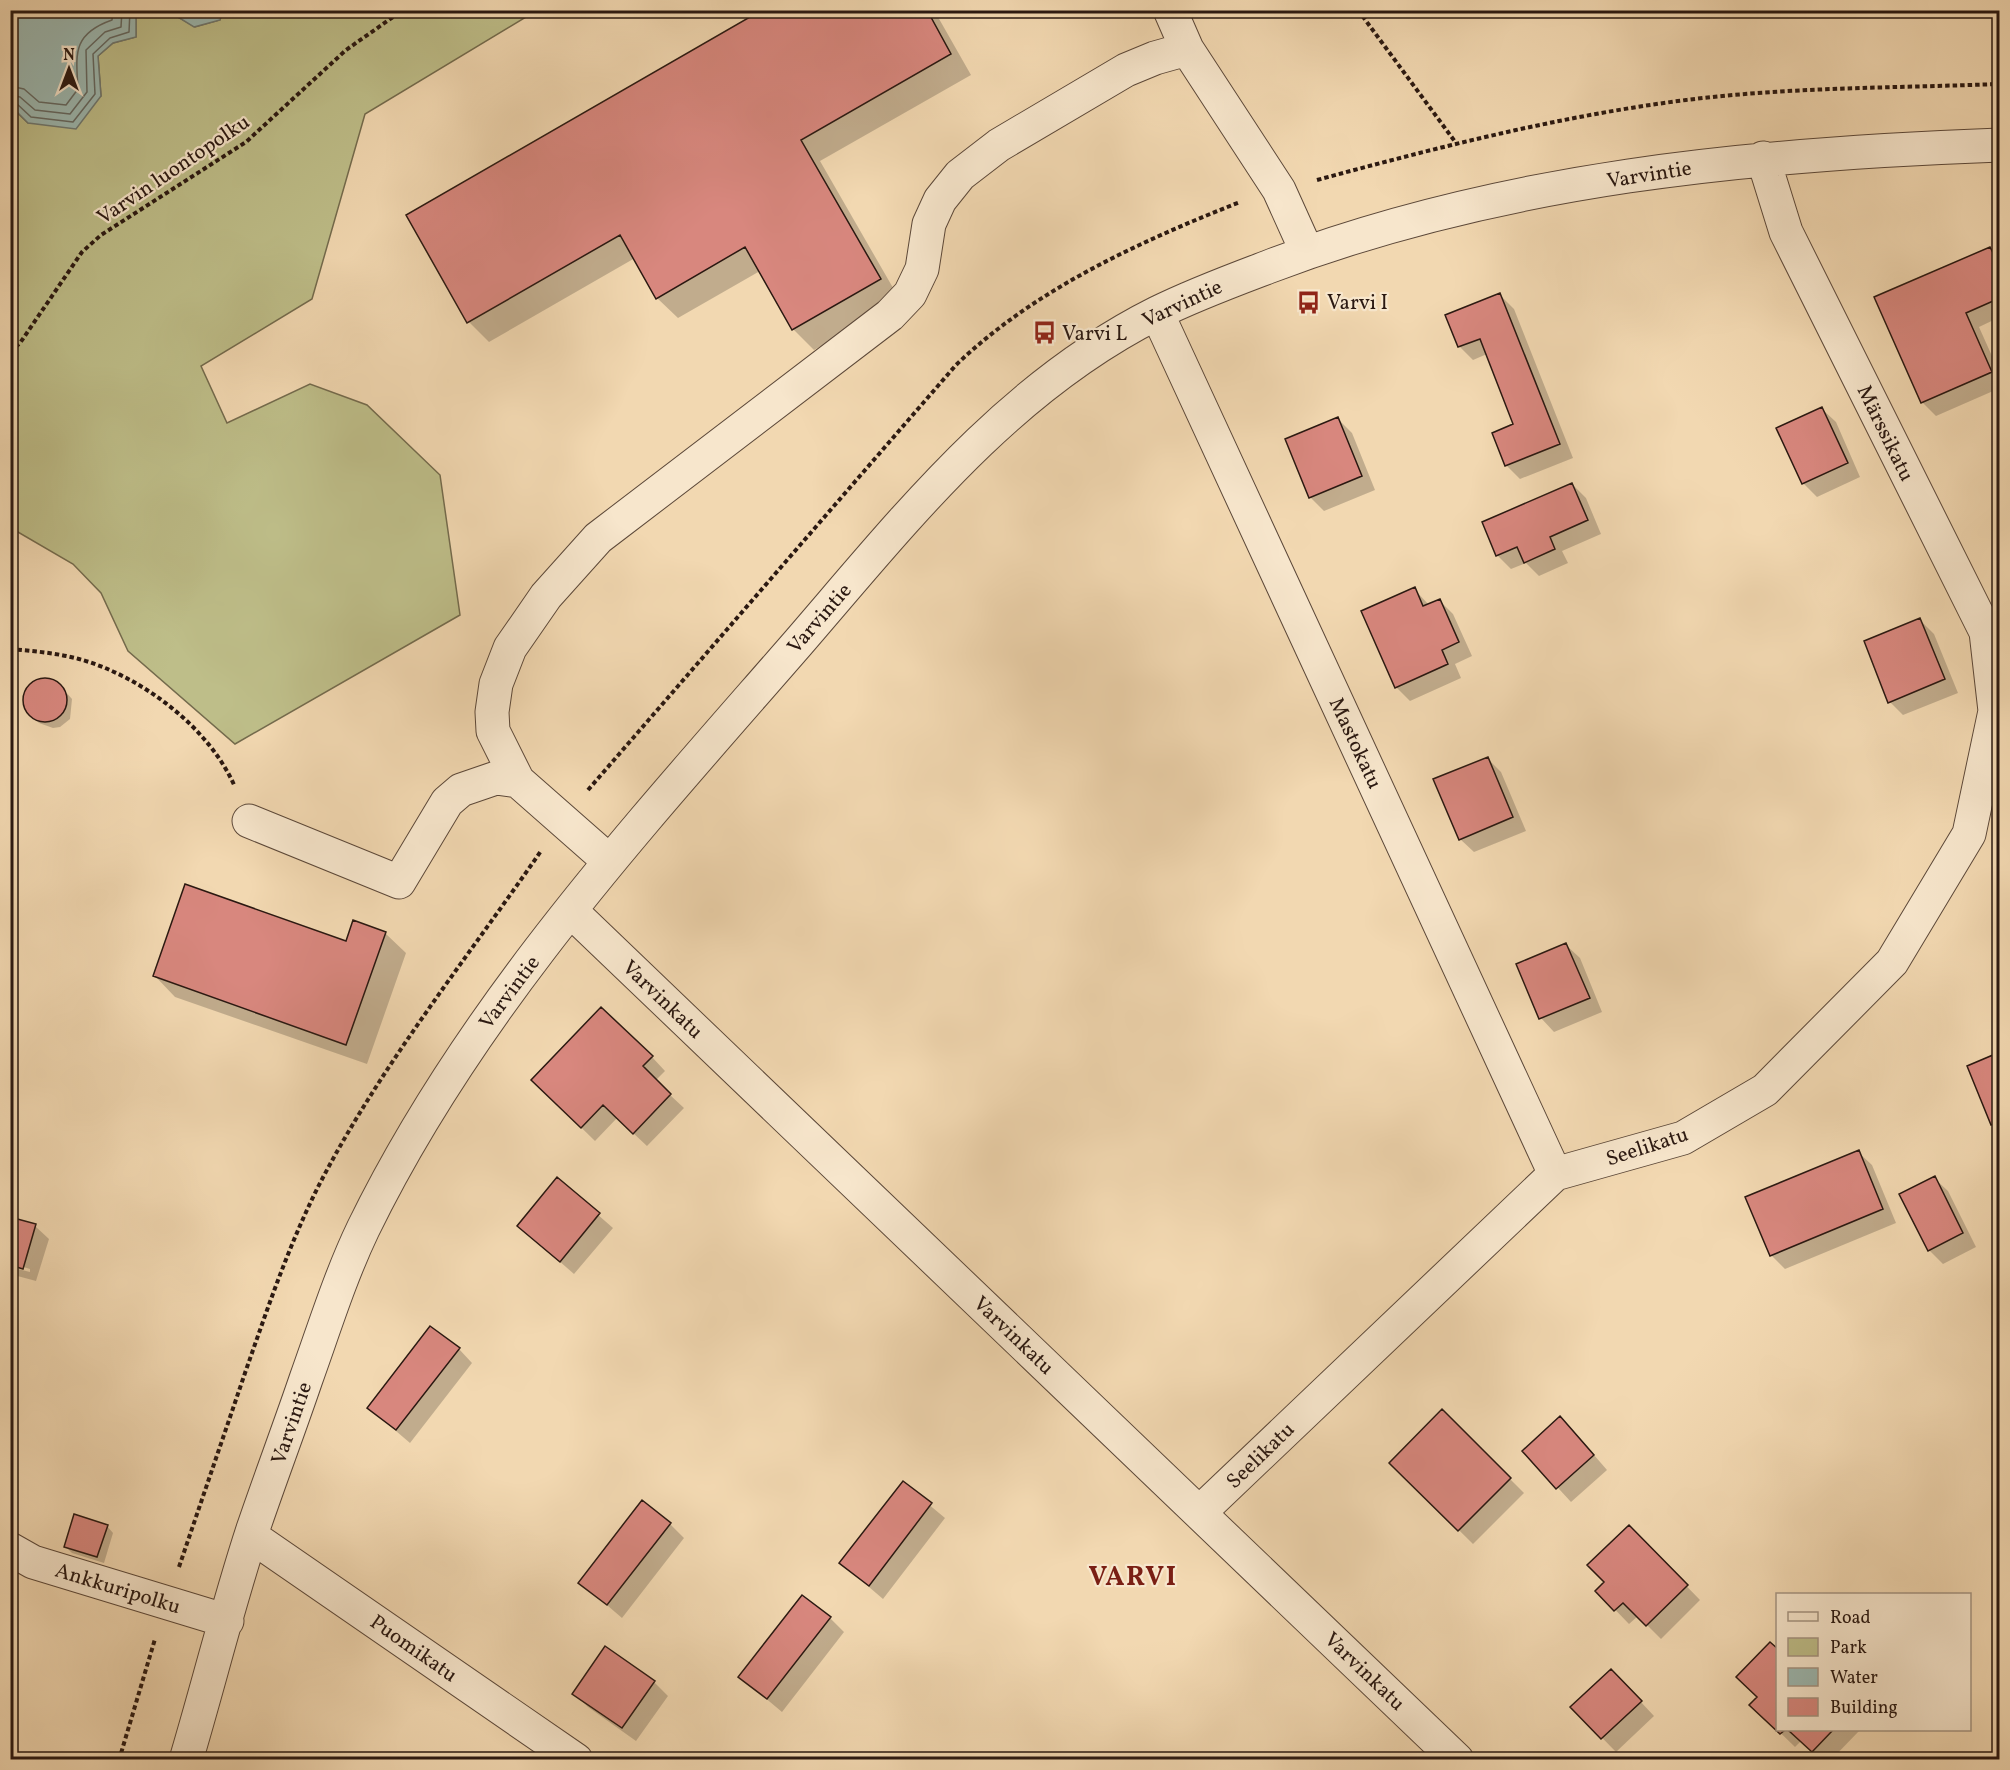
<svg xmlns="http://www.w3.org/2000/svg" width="2010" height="1770" viewBox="0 0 2010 1770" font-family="Vollkorn,serif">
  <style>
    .green { fill: #bebe89; stroke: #746b4d; stroke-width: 1.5 }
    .water { fill: #9cb9b2; stroke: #6e7972; stroke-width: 1.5 }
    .shadow { fill: #0003 }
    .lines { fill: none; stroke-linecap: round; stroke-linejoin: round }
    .shore { stroke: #636862; stroke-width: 1.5 }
    .building { fill: #d8877e; stroke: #2a1811; stroke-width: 1.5 }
    .minor-casing { stroke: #5c4839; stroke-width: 35 }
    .path { stroke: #2a1811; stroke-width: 4; stroke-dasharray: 4.5 3; stroke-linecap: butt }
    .minor { stroke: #f7e6cc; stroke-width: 33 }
    .labels { text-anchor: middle; stroke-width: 4.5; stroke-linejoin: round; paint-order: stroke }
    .street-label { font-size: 21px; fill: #2a1811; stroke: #f7e6cc }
    .poi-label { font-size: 21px; fill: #2a1811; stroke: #f7e6cc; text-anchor: start }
    .district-label { font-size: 27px; font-weight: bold; letter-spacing: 1.5px; fill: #7a1f14; stroke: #f7e6cc }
  </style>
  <rect width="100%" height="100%" fill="#f2d8b1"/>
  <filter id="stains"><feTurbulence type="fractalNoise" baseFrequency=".00333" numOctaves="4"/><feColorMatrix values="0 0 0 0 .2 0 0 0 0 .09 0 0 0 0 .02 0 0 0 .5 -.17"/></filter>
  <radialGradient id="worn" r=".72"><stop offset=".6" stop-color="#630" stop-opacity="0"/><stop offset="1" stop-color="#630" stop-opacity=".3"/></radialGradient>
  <!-- green -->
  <path class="green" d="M 223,10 L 536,11 L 365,114 L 312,299 L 201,366 L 227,423 L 310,384 L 367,405 L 440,475 L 460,615 L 235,744 L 128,651 L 101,593 L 73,564 L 11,528 L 10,106 L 28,123 L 101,96 L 98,56 L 113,43 L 136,37 L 136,11 L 168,11 L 195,27 L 220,20 Z"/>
  <!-- water -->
  <path class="water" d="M 10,11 L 136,11 L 136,37 L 113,43 L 98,56 L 101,96 L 76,129 L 28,123 L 11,106 Z
    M 168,11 L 223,11 L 220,20 L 194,27 Z"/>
  <!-- shadow -->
  <path class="shadow" d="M 765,10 L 934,10 L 971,75 L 820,161 L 900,300 L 814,350 L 793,329 L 760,271 L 678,318 L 657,298 L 635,258 L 489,342 L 469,322 Z
    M 1990,248 L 2000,258 L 2000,317 L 1979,327 L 2000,374 L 2000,388 L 1936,416 L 1922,402 Z
    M 1500,295 L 1514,309 L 1573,458 L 1520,479 L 1506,465 L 1515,425 L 1487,354 L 1473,360 L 1459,346 Z
    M 1822,409 L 1836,422 L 1860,477 L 1817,497 L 1803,483 Z
    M 1338,419 L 1352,433 L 1375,490 L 1324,511 L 1310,497 Z
    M 1572,484 L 1586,498 L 1601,534 L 1562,551 L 1568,563 L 1539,576 L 1526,563 L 1511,569 L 1498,556 L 1484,523 Z
    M 1414,589 L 1429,605 L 1439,600 L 1453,614 L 1472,656 L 1455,664 L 1461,678 L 1410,701 L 1396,687 Z
    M 1920,620 L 1934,634 L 1958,693 L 1903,715 L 1890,702 Z
    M 44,679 L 57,682 L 72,699 L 70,719 L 60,727 L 53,728 L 39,723 L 27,711 L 24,697 L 31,684 Z
    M 1487,758 L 1501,772 L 1526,831 L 1474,852 L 1460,839 Z
    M 385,933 L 406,953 L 367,1064 L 175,997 L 155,976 L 347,943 Z
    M 1566,945 L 1580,958 L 1602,1012 L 1554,1032 L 1541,1018 L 1518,965 Z
    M 2000,1054 L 2000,1131 L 1993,1124 Z
    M 652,1057 L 665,1071 L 655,1081 L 684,1108 L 647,1146 L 617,1118 L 595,1141 L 547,1094 Z
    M 1858,1152 L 1872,1165 L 1896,1223 L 1785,1269 L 1771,1255 Z
    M 1934,1178 L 1948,1191 L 1976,1247 L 1943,1264 L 1929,1250 Z
    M 557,1179 L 613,1228 L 574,1274 L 519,1226 Z
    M 35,1226 L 49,1239 L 36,1281 L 10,1274 L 10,1267 L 30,1272 L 30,1269 L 10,1263 Z
    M 459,1349 L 472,1363 L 410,1443 L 369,1408 Z
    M 1442,1411 L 1524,1493 L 1473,1544 L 1391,1463 Z
    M 1574,1432 L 1607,1470 L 1571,1502 L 1524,1451 Z
    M 903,1483 L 945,1518 L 883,1599 L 841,1563 Z
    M 670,1524 L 684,1538 L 622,1618 L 580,1582 Z
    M 107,1526 L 113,1533 L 104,1563 L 72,1553 L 65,1546 Z
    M 1629,1527 L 1700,1600 L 1661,1639 L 1638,1616 L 1629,1624 L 1597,1591 L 1606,1582 Z
    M 830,1618 L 844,1632 L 782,1712 L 740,1677 Z
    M 654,1682 L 668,1696 L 636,1741 L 588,1707 L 574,1693 Z
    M 1625,1685 L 1654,1716 L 1616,1752 L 1572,1707 Z
    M 1759,1697 L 1778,1730 L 1860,1730 L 1831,1760 L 1821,1760 L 1801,1741 L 1795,1747 L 1765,1718 Z"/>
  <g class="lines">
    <!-- shore -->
    <path class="shore" d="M 10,86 L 24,89 L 39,102 L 66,105 L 78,89 C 76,54 72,34 112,20 L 113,10
      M 10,95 L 20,97 L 35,110 L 70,114 L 87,92 L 86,50 L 105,32 L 121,27 L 122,10
      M 10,102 L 16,103 L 31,117 L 73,122 L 95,94 L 93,54 L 110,38 L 129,32 L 130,10"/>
  </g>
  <!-- building -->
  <path class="building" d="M 762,10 L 927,10 L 951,54 L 801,140 L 881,279 L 792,330 L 745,247 L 656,299 L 620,235 L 467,323 L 406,215 Z
    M 1990,247 L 2000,267 L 2000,298 L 1966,313 L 1992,372 L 1921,403 L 1874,297 Z
    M 1500,293 L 1560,444 L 1505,466 L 1492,433 L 1513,424 L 1480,339 L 1458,347 L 1445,315 Z
    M 1822,407 L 1848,463 L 1802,484 L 1776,428 Z
    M 1338,417 L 1362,476 L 1309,498 L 1285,439 Z
    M 1572,483 L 1588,520 L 1550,537 L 1555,549 L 1524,563 L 1517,547 L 1496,556 L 1482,522 Z
    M 1415,587 L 1423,606 L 1440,599 L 1459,642 L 1442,650 L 1448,664 L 1395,688 L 1361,611 Z
    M 1920,618 L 1945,679 L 1888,703 L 1864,641 Z
    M23 700a22 22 0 1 1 44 0a22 22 0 1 1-44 0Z
    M 1488,757 L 1513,817 L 1459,840 L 1433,779 Z
    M 185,884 L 346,941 L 353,920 L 386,932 L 346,1045 L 153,976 Z
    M 1566,943 L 1590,998 L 1539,1019 L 1516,964 Z
    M 601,1007 L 653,1056 L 643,1066 L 671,1094 L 633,1134 L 603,1105 L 581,1128 L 531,1080 Z
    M 2000,1052 L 2000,1121 L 1991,1125 L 1967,1066 Z
    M 1859,1150 L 1883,1209 L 1770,1256 L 1745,1197 Z
    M 1935,1176 L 1963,1233 L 1928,1251 L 1899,1194 Z
    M 557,1177 L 600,1213 L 560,1262 L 517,1226 Z
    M 10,1217 L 36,1224 L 23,1269 L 10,1265 Z
    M 430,1326 L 460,1348 L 396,1430 L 367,1408 Z
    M 1442,1409 L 1511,1478 L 1458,1531 L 1389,1463 Z
    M 1560,1416 L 1594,1455 L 1556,1489 L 1522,1451 Z
    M 903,1481 L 932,1503 L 869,1586 L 839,1563 Z
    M 642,1500 L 671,1523 L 607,1605 L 578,1583 Z
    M 74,1514 L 108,1525 L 97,1557 L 64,1547 Z
    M 1629,1525 L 1688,1585 L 1646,1626 L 1623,1603 L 1614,1611 L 1595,1591 L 1604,1582 L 1587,1565 Z
    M 802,1595 L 831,1617 L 767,1699 L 738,1677 Z
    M 1770,1642 L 1778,1649 L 1778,1730 L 1785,1730 L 1780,1734 L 1749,1705 L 1757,1697 L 1736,1677 Z
    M 605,1646 L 655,1681 L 622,1728 L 572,1694 Z
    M 1611,1669 L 1642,1701 L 1601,1739 L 1570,1707 Z
    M 1788,1730 L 1833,1730 L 1812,1752 Z"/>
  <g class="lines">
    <defs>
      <path id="minor" d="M 1170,10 L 1187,49 L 1279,190 L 1307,252
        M 1157,313 L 1555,1174
        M 518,781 L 493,731 L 492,712 L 496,684 L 510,648 L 546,596 L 598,538 L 890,315 L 910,294 L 922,269 L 929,224 L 940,200 L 960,175 L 999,145 L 1126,70 L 1155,58 L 1187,49
        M 249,821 L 399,882 L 447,802 L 461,790 L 496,778 L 518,781 L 609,861
        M 571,911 L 1457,1760
        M 1200,1512 L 1555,1174 L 1683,1138 L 1765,1090 L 1892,962 L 1969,834 L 1995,711 L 1986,632 L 1786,232 L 1763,158
        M 251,1536 L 576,1760
        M 10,1549 L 33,1562 L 227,1621
        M 186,1760 C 209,1683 228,1605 253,1529 C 270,1479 289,1429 306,1379 C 324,1329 340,1277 363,1229 C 470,1009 638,827 798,643 C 905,519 1007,388 1157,313 C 1193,295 1231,281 1268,267 C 1501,178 1752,154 2000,145"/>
    </defs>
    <!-- minor casing -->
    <use href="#minor" class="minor-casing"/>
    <!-- path -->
    <path class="path" d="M 1358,10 L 1456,143
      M 1317,180 C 1439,147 1560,116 1686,100 C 1789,87 1895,88 2000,84
      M 10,352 L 20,343 L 82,252 L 101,235 L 246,142 L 346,50 L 403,10
      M 10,649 C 33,651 57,653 79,659 C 141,676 209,727 235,787
      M 588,790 L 956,365 C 1035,289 1139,242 1240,202
      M 179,1567 C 201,1502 223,1438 245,1373 C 267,1310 288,1247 318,1187 C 379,1068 465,961 541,851
      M 119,1760 L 155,1639"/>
    <!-- minor -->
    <use href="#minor" class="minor"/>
  </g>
  <!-- icons -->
  <defs>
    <symbol id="bus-bare" viewBox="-9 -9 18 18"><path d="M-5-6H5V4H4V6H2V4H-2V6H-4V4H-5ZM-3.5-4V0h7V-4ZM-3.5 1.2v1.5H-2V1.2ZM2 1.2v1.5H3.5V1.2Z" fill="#8f2418" stroke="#f7e6cc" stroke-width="2.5" paint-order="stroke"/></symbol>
  </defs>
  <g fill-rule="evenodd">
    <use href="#bus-bare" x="1292" y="286" width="33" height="33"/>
    <use href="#bus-bare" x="1028" y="316" width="33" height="33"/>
  </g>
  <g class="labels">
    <!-- street labels -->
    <g class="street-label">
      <text transform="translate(173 169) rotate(-34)" y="7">Varvin luontopolku</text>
      <text transform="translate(1649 174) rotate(-9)" y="7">Varvintie</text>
      <text transform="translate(1182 303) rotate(-25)" y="7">Varvintie</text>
      <text transform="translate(1886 433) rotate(64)" y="7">Märssikatu</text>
      <text transform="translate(819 618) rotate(-49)" y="7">Varvintie</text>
      <text transform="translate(1356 743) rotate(65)" y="7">Mastokatu</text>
      <text transform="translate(509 992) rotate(-53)" y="7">Varvintie</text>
      <text transform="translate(663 999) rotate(44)" y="7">Varvinkatu</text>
      <text transform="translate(1647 1146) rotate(-18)" y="7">Seelikatu</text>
      <text transform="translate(1014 1335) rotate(44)" y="7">Varvinkatu</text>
      <text transform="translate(291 1423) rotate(-71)" y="7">Varvintie</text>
      <text transform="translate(1260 1455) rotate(-44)" y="7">Seelikatu</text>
      <text transform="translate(118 1588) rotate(17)" y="7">Ankkuripolku</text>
      <text transform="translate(414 1648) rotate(35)" y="7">Puomikatu</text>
      <text transform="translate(1365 1671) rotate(44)" y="7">Varvinkatu</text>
    </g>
    <!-- poi labels -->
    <g class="poi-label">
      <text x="1327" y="309">Varvi I</text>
      <text x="1062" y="340">Varvi L</text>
    </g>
    <!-- district labels -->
    <g class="district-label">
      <text x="1133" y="1585">VARVI</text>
    </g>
  </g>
  <!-- margin -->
  <rect width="2010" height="1770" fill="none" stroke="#f2d8b1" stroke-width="36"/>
  <rect x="12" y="12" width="1986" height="1746" fill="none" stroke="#2a1811" stroke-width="3"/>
  <rect x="18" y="18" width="1974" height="1734" fill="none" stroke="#2a1811" stroke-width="1.5"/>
  <!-- legend -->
  <rect x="1776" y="1593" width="195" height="138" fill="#f7e6cc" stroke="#a59481" stroke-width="1.5"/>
  <rect x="1788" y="1612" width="30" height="9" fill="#f7e6cc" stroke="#a59481" stroke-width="1.5"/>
  <text x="1830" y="1623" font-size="18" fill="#2a1811">Road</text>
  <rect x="1788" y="1638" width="30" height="18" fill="#bebe89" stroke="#a59481" stroke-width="1.5"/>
  <text x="1830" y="1653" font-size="18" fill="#2a1811">Park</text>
  <rect x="1788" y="1668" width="30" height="18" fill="#9cb9b2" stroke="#a59481" stroke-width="1.5"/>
  <text x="1830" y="1683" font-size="18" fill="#2a1811">Water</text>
  <rect x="1788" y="1698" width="30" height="18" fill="#d8877e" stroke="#a59481" stroke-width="1.5"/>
  <text x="1830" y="1713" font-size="18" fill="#2a1811">Building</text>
  <!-- north arrow -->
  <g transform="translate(69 69)" stroke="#f7e6cc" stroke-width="4.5" paint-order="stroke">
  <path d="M0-4.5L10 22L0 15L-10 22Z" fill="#2a1811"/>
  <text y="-9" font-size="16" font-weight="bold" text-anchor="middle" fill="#2a1811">N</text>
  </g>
  <rect width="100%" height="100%" filter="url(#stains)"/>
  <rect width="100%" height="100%" fill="url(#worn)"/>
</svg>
